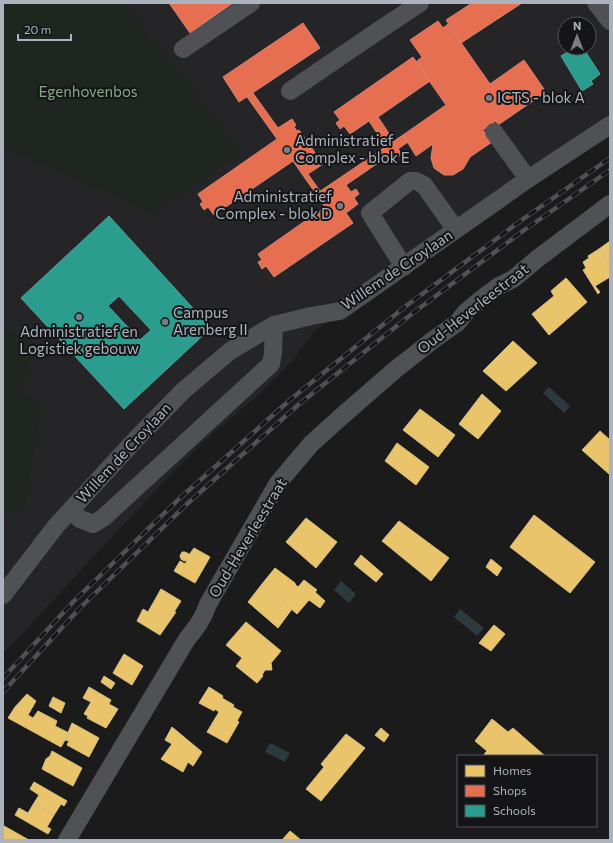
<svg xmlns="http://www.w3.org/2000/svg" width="613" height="843" viewBox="0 0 613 843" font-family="Commissioner,sans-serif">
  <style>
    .built { fill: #252528; fill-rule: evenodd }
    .green { fill: #1e261f }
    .water { fill: #2c393f }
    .homes { fill: #e9c46a; stroke: #d7bf83 }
    .shops { fill: #e76f51; stroke: #d58371 }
    .schools { fill: #2a9d8f; stroke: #51a49d; fill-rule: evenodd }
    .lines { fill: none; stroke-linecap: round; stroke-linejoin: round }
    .minor { stroke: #4f5155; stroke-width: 18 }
    .rail-casing { stroke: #4f5154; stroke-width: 4.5 }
    .rail { stroke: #151518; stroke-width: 3; stroke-dasharray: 9; stroke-linecap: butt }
    .poi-dot { fill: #797e85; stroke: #151518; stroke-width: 1.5 }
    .labels { text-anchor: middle; stroke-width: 4; stroke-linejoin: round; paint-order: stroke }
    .park-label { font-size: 15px; fill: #85a982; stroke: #151518 }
    .poi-label { font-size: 15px; fill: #acb3bd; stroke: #151518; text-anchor: start }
    .street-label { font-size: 15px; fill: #acb3bd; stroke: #151518 }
  </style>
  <rect width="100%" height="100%" fill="#1b1b1c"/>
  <!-- built -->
  <path class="built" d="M 49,3 L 610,3 L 610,125 L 340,311 L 312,333 L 294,359 L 256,397 L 201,444 L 155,491 L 3,654 L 3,47 ZM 565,24 L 589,24 L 589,48 L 565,48 Z"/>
  <!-- green -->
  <path class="green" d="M 3,3 L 125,3 L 241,152 L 153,213 L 3,147 Z
    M 3,328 L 39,345 L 18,392 L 42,404 L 23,513 L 3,513 Z"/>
  <!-- water -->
  <path class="water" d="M 549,387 L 570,406 L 564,413 L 543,393 Z
    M 341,581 L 356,594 L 349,603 L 334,590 Z
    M 460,609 L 484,628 L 477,636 L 454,617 Z
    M 270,743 L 290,753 L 285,762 L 265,752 Z"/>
  <!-- homes -->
  <path class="homes" d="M 610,241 L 610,266 L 599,249 Z
    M 599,249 L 610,266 L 610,277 L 595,286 L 600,292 L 598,294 L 583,270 L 586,268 L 583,262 L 589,258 L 588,256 Z
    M 566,278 L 587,302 L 549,335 L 532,314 L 554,296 L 551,291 Z
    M 513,341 L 537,363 L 506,391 L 483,371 Z
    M 482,394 L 501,411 L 478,439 L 459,424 Z
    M 420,409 L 455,435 L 438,457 L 403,430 Z
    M 600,431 L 610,440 L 609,474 L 582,450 Z
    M 397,443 L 429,467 L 416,485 L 385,461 Z
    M 534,515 L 595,562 L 570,593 L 510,547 Z
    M 306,518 L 337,542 L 316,568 L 286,542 Z
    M 399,521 L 449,558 L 431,581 L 382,541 Z
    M 194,548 L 210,557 L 195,583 L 174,571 L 180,561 L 185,564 L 187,560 L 184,561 L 181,559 L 180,556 L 182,552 L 185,552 L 189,554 L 189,555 Z
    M 361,555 L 383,574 L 376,582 L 354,564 Z
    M 491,559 L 502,568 L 497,576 L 486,567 Z
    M 275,568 L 295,583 L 295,584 L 298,587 L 304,580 L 317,590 L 315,592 L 325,601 L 320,608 L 309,600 L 297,614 L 262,584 Z
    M 262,584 L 292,609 L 278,628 L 248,602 Z
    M 161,589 L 181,601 L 174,612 L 176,612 L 160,635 L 137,621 L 143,609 L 148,612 Z
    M 246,622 L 281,651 L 271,663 L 272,670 L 265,670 L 262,675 L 263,676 L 257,683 L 236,666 L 242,658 L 226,645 Z
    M 494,625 L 505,634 L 491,651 L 479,643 Z
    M 124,654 L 143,666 L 132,685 L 113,673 Z
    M 104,676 L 115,683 L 111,689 L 101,682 Z
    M 89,687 L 111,700 L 109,704 L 118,709 L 106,728 L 87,718 L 88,716 L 84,714 L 91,702 L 83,698 Z
    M 209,687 L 223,696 L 222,698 L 234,705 L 233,707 L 242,712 L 237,721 L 239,722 L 227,743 L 207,732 L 219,712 L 215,709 L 214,711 L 199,703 Z
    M 27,694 L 36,701 L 28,715 L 33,718 L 38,711 L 57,721 L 55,726 L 69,733 L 61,747 L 8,718 L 15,707 Z
    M 53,697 L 65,703 L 61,713 L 49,706 Z
    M 492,719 L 508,732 L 513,728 L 545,756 L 486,756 L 484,754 L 487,751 L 475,741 Z
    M 72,723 L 99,738 L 89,757 L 67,745 L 69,741 L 65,740 Z
    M 172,727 L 202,752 L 193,766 L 188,762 L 183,772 L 161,759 L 172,744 L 165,740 Z
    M 381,728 L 389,735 L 384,742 L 375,735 Z
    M 346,734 L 365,748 L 321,801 L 306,789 L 324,767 L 321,764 Z
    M 52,751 L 82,768 L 73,786 L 42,769 L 46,759 L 50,756 Z
    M 34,782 L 67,801 L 64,806 L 61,804 L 54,815 L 34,803 L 39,795 L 30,789 Z
    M 34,803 L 54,815 L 47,827 L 51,829 L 48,834 L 15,815 L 19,808 L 28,813 Z
    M 4,826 L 29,840 L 3,840 Z
    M 290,831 L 301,840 L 282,840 Z"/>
  <!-- shops -->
  <path class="shops" d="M 169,3 L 233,3 L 190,33 Z
    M 472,3 L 522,3 L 461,43 L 446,20 Z
    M 438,21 L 443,28 L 448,24 L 490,84 L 524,60 L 546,92 L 498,125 L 496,121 L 483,130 L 492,142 L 470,157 L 463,169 L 453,175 L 444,175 L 434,168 L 431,158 L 433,144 L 416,156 L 403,135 L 446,105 L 416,62 L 422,57 L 410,40 Z
    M 303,23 L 320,48 L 239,102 L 223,77 Z
    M 413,57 L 430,81 L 378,117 L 394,141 L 386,147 L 369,121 L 350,134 L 344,126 L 340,129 L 336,123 L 340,120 L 334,112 Z
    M 253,93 L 278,128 L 292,119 L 296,125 L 294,127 L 297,131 L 299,130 L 323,164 L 308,174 L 320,191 L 316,194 L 293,161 L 214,215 L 208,207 L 204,210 L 200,204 L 203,202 L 198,194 L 277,139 L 247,97 Z
    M 403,135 L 408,142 L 398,149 L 402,154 L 395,159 L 391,154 L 346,185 L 351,192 L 356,189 L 359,194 L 354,198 L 358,204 L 346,213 L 353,223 L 274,277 L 266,266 L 262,269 L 258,262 L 262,260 L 258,254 L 325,207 L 316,194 Z"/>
  <!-- schools -->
  <path class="schools" d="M 574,48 L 583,48 L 600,74 L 591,81 L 593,84 L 582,91 L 561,56 Z
    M 109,216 L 211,328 L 124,409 L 21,298 ZM 119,296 L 151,330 L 140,340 L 108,306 Z"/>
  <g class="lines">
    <!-- minor -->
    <path class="minor" d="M 596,3 L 610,21
      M 183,49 L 251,3
      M 290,91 L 375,33 L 420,3
      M 494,132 L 528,179
      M 404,267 L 370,213 L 410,181 L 416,181 L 424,185 L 456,230
      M 71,510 L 80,519 L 93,524 L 103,518 L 271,364 L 273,353 L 274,325
      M 3,595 L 56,526 L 136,439 L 184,390 L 230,351 L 274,325 L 311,316 L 340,311 L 528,179 L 610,125
      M 67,840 L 187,639 C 197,627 203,619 208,604 L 278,483 L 311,444 L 342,416 L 396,369 L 433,340 L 457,323 L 466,312 L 480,300 L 499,286 L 513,279 L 537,259 L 610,204"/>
    <defs>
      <path id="rail" d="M 3,678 L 74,601 L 179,499 L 291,399 L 406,306 L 519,222 L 610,158
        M 3,692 L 80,608 L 187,504 L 298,405 L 413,313 L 523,231 L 610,170"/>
    </defs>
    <!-- rail casing -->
    <use href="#rail" class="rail-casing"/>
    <!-- rail -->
    <use href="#rail" class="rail"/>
  </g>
  <!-- markers -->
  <g class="poi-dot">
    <circle cx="489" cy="98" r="4"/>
    <circle cx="287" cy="150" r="4"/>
    <circle cx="340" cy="206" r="4"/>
    <circle cx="79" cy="317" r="4"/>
    <circle cx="165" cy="322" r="4"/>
  </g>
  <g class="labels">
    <!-- park labels -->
    <g class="park-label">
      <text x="88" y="97">Egenhovenbos</text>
    </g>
    <!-- poi labels -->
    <g class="poi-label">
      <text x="497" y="103">ICTS - blok A</text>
      <text x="295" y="146">Administratief<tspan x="295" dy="17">Complex - blok E</tspan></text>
      <text x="332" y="202" text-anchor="end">Administratief<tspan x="332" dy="17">Complex - blok D</tspan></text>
      <text x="173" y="318">Campus<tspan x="173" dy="17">Arenberg II</tspan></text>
      <text x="79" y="337" text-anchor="middle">Administratief en<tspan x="79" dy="17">Logistiek gebouw</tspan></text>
    </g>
    <!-- street labels -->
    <g class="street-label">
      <text transform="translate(397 270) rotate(-34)" y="5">Willem de Croylaan</text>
      <text transform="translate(473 309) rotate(-38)" y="5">Oud-Heverleestraat</text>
      <text transform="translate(124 453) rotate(-47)" y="5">Willem de Croylaan</text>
      <text transform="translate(248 538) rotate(-59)" y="5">Oud-Heverleestraat</text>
    </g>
  </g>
  <!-- border -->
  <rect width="613" height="843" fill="none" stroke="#acb3bd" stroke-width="8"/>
  <!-- legend -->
  <rect x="457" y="755" width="140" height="72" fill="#151518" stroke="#51545a"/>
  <rect x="465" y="765" width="20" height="12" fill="#e9c46a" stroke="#51545a"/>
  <text x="493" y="775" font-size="12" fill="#acb3bd">Homes</text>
  <rect x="465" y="785" width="20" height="12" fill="#e76f51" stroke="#51545a"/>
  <text x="493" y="795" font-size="12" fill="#acb3bd">Shops</text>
  <rect x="465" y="805" width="20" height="12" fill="#2a9d8f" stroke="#51545a"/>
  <text x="493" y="815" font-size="12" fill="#acb3bd">Schools</text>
  <!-- north arrow -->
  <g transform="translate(577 36)"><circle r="19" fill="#151518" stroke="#51545a"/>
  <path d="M0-3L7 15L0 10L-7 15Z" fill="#797e85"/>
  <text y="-6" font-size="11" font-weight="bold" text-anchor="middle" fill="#acb3bd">N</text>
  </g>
  <!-- scale -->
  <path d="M18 34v6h53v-6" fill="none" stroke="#acb3bd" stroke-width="2"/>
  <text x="24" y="34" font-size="12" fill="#acb3bd" stroke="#151518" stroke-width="3" paint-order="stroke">20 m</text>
</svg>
